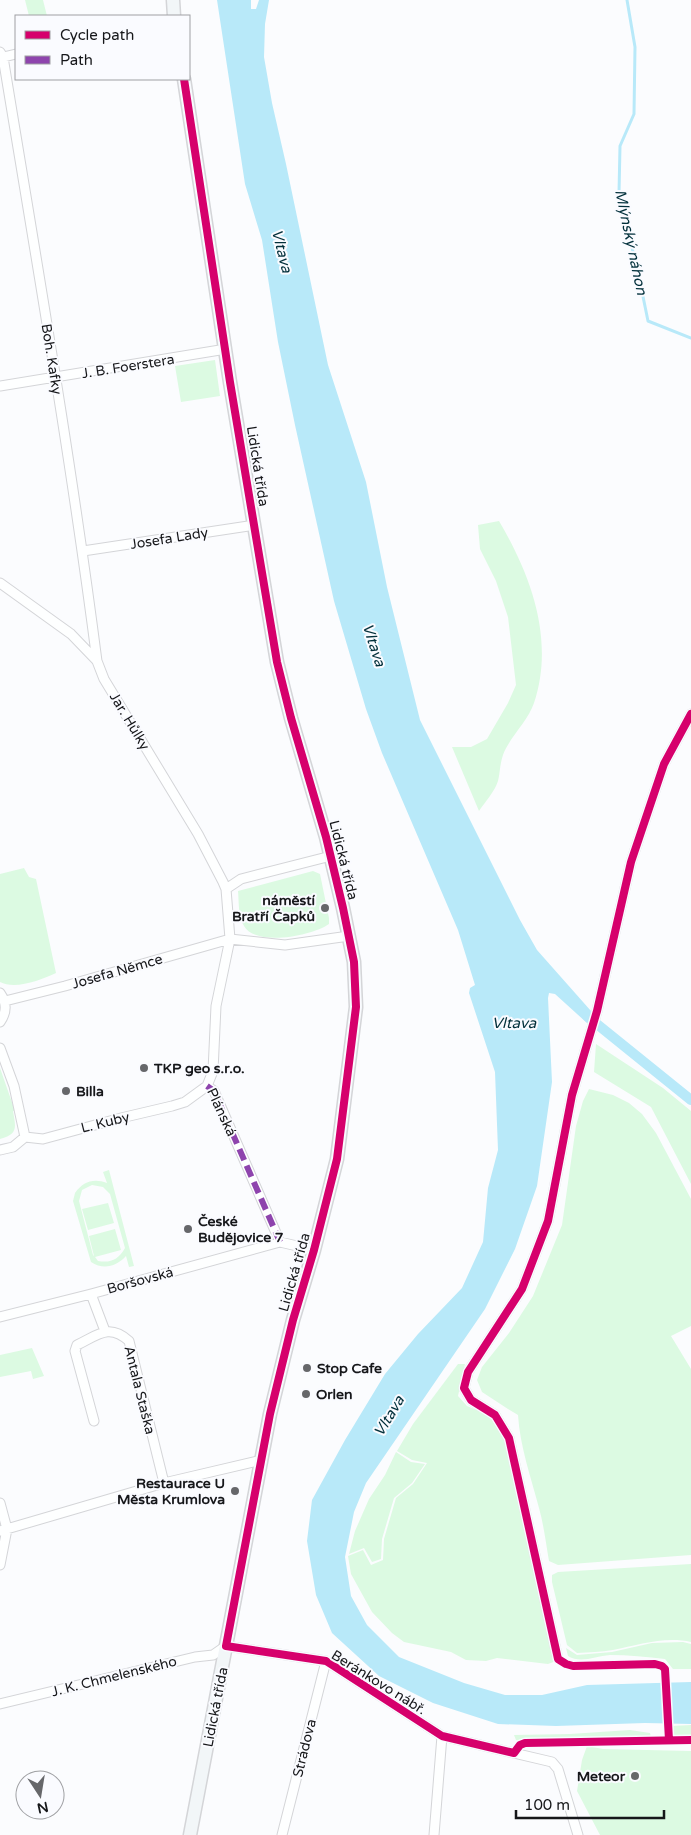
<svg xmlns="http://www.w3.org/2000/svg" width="691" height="1835" viewBox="0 0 691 1835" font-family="'Varela Round',sans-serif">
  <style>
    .green { fill: #dcfae2; fill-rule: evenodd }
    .water { fill: #b8e9f9 }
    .pier { fill: #fbfcfe }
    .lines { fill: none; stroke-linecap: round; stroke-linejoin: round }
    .stream { stroke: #b8e9f9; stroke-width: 3 }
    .canal { stroke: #b8e9f9; stroke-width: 10 }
    .street-casing { stroke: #d4d5d8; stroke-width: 11 }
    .secondary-casing { stroke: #d4d5d8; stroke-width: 15 }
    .street { stroke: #feffff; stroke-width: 9 }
    .secondary { stroke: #f2f6f8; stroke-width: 12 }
    .quiet { stroke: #8e44ad; stroke-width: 6; stroke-dasharray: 12 6; stroke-linecap: butt }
    .cycleway-casing { stroke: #fafbff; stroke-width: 11 }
    .cycleway { stroke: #d6006c; stroke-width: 8 }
    .poi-dot { fill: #66676a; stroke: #fafbff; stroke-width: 2 }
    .labels { text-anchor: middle; stroke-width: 4; stroke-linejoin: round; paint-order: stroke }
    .street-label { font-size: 14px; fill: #16171a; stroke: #fafbff }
    .poi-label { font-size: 14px; font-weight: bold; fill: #16171a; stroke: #fafbff; text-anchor: start }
    .water-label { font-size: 15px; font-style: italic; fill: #02303b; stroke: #fafbff }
  </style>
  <rect width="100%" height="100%" fill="#fbfcfe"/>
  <!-- green -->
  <path class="green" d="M 25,0 L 43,0 L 47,16 L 29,16 Z
    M 215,360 L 220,396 L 181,402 L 175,366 Z
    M 499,521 C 531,575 555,640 534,703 C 528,721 509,738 503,755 C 500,763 500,773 498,781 C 495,791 485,802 479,811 L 452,747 L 471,747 L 487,739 L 508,703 L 516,685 L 508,617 L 496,581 L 480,549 L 478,525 Z
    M 24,868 L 29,877 L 36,879 L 56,973 C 41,980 15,990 0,982 L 0,874 Z
    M 313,871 L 320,874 L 329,918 L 329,924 C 312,936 256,947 244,926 C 238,917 239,902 238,891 Z
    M 596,1044 L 663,1088 L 691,1111 L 691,1184 L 651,1107 L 594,1072 Z
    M 0,1068 L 15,1111 L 13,1111 C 16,1128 18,1134 0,1139 Z
    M 589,1089 L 613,1095 L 629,1103 L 642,1114 L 656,1133 L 691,1199 L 691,1326 L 671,1336 L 691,1369 L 691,1555 L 558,1565 L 549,1561 C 546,1544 544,1526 539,1508 C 531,1477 520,1447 518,1415 L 508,1409 L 482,1392 L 477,1380 L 482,1367 L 509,1333 L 533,1296 L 562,1225 L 576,1126 L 583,1101 Z
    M 109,1170 L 134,1266 L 129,1267 L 126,1256 C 116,1267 103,1270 91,1262 L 73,1201 L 75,1193 C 83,1182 93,1178 107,1183 L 103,1172 ZM 92,1185 L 103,1187 L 110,1194 L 125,1248 C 118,1260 111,1263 98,1261 L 95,1257 L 121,1250 L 115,1229 L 89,1236 L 94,1256 L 93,1255 L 79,1201 L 82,1190 Z
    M 108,1203 L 114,1223 L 88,1230 L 82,1209 Z
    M 32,1348 L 44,1376 L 33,1379 L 31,1371 L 0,1377 L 0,1355 Z
    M 458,1364 L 465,1364 L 458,1396 L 467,1406 L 489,1415 L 496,1424 L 505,1438 L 525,1519 L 550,1648 L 556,1661 L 548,1664 L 497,1658 L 486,1661 L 466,1660 L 451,1652 L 404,1642 L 392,1633 L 372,1612 L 351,1574 L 348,1556 L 363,1550 L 371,1565 L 383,1560 L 384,1539 L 396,1498 L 413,1484 L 427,1463 L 412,1460 L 397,1451 L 413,1424 Z
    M 396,1452 L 411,1462 L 425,1464 L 412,1483 L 394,1498 L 382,1539 L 381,1559 L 372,1562 L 364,1548 L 349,1554 L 355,1531 L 369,1499 L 385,1475 Z
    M 691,1564 L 691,1642 C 665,1636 638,1645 613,1650 C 601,1652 589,1652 577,1653 L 567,1645 L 552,1582 L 552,1575 L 558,1572 Z
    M 683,1642 L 691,1644 L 691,1669 L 673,1669 L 665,1659 C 647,1657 628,1655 610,1655 C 595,1656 581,1664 568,1656 L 566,1648 L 577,1655 L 612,1652 L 652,1643 Z
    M 691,1725 L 691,1737 L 675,1737 L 673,1735 L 672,1726 Z
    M 630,1730 L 650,1733 L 651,1737 L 520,1741 L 516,1740 L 514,1735 L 570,1734 Z
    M 587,1746 L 603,1749 L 691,1751 L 691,1835 L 600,1835 L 577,1791 L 582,1760 Z"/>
  <!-- water -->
  <path class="water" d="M 217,0 L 251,0 L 251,9 L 256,9 L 259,0 L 269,0 L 265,24 L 264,57 L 272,103 L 286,164 L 328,365 L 366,482 L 387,587 L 420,720 L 520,920 L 537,950 L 591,1011 L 587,1023 L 555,994 L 549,993 L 548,998 L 552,1082 L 537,1186 L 515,1249 L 485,1309 L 366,1483 L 354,1512 L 345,1557 L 351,1596 L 367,1625 L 399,1657 L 464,1683 L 505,1695 L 542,1695 L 587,1685 L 691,1682 L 691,1724 L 645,1723 L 556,1726 L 498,1724 L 433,1703 L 379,1676 L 332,1633 L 316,1595 L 307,1541 L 312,1500 L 345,1440 L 385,1374 L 418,1334 L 462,1288 L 483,1242 L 488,1188 L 498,1150 L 495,1072 L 469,993 L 470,988 L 475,985 L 458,930 L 382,753 L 366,709 L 334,601 L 295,425 L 278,342 L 262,240 L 245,184 Z"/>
  <!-- pier -->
  <path class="pier" d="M 662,1680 L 668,1680 L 671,1727 L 666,1727 Z"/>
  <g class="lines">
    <!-- stream -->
    <path class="stream" d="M 627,0 L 635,47 L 634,114 L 620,146 L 619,193 L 639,277 L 648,321 L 691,338"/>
    <!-- canal -->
    <path class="canal" d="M 587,1016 L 691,1100"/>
    <defs>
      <path id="street" d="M 0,52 L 3,57 C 36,258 71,459 97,661
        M 0,58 L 16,54
        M 0,386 L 226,349
        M 83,551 L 255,525
        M 0,583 L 71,634 L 97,661 L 104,679 L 198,834 L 223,882 L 226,889 L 230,939 L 216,1006 L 213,1071 L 207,1086 L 185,1102 L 172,1106 L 121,1118 L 43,1139 L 25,1137 L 13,1147 L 0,1150
        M 226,889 L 241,879 L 331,856
        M 0,993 C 7,1003 7,1012 0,1022
        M 5,1001 L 65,986 L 230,939 L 285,945 L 349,936
        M 0,1048 L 14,1086 L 25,1137
        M 207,1086 L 214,1091 L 280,1242
        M 91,1294 L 105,1331
        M 0,1317 L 91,1294 L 280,1242 L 314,1250
        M 94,1421 L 75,1351 L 77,1345 C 98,1335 109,1323 129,1341 L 164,1483
        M 0,1503 L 7,1529 L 0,1565
        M 0,1531 L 164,1483 L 262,1460
        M 557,1655 L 509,1438 L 495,1415 L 471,1400 L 464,1388 L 468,1372 L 522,1289 L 548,1221 L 572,1095 L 597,1011 L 631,862 L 664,764 L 691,714
        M 0,1704 L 195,1657 L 213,1655 L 226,1646 L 326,1661 L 442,1736 L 552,1762 L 558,1769 L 578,1835
        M 282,1835 L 326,1661
        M 434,1835 L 442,1736"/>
      <path id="secondary" d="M 173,0 L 174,16
        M 184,79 L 230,382 L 277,662 L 291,718 L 326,837 L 343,908 L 354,962 L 356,1007 L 337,1159 L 314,1250 L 293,1320 L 270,1414 L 190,1835"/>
    </defs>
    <!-- street casing -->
    <use href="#street" class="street-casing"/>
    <!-- secondary casing -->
    <use href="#secondary" class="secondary-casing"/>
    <!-- street -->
    <use href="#street" class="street"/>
    <!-- secondary -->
    <use href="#secondary" class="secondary"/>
    <!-- quiet -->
    <path class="quiet" d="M 207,1086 L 214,1091 L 280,1242"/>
    <defs>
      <path id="cycleway" d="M 184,79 L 230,382 L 277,662 L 291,718 L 326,837 L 343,908 L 354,962 L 356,1007 L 337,1159 L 314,1250 L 293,1320 L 270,1414 L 226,1646 L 326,1661 L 442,1736 L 514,1753 L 520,1745 L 525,1743 L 691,1740
        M 669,1740 L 665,1669 L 662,1666 L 655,1664 L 573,1666 L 566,1664 L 558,1659 L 509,1438 L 495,1415 L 471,1400 L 464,1388 L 468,1372 L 522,1289 L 548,1221 L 572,1095 L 597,1011 L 631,862 L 664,764 L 691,714"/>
    </defs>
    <!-- cycleway casing -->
    <use href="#cycleway" class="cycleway-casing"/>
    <!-- cycleway -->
    <use href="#cycleway" class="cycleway"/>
  </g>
  <!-- markers -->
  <g class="poi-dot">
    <circle cx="325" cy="908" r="5"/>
    <circle cx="144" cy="1068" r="5"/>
    <circle cx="66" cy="1091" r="5"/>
    <circle cx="188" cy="1229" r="5"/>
    <circle cx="307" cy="1368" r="5"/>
    <circle cx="306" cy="1394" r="5"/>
    <circle cx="235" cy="1491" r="5"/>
    <circle cx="635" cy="1776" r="5"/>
  </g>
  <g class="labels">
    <!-- street labels -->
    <g class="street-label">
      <text transform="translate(52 359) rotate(81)" y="5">Boh. Kafky</text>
      <text transform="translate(128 366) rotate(-9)" y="5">J. B. Foerstera</text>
      <text transform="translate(258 466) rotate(81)" y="5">Lidická třída</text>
      <text transform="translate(169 538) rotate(-9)" y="5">Josefa Lady</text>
      <text transform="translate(130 721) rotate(59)" y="5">Jar. Hůlky</text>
      <text transform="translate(344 860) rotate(76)" y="5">Lidická třída</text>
      <text transform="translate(117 971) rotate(-16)" y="5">Josefa Němce</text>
      <text transform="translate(222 1112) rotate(65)" y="5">Plánská</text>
      <text transform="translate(105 1122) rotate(-14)" y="5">L. Kuby</text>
      <text transform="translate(294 1272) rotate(-74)" y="5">Lidická třída</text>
      <text transform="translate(140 1280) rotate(-15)" y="5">Boršovská</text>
      <text transform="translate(140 1390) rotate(76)" y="5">Antala Staška</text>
      <text transform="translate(114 1676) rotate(-14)" y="5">J. K. Chmelenského</text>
      <text transform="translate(379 1682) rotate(32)" y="5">Beránkovo nábř.</text>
      <text transform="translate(215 1707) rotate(-79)" y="5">Lidická třída</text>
      <text transform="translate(304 1748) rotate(-76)" y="5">Strádova</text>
    </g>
    <!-- poi labels -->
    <g class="poi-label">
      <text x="315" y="905" text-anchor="end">náměstí<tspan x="315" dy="16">Bratří Čapků</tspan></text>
      <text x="154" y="1073">TKP geo s.r.o.</text>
      <text x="76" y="1096">Billa</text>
      <text x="198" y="1226">České<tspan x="198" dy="16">Budějovice 7</tspan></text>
      <text x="317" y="1373">Stop Cafe</text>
      <text x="316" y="1399">Orlen</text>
      <text x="225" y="1488" text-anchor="end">Restaurace U<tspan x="225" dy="16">Města Krumlova</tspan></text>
      <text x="625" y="1781" text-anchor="end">Meteor</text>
    </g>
    <!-- water labels -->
    <g class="water-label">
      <text transform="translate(631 242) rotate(78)" y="5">Mlýnský náhon</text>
      <text transform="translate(282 251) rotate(76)" y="5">Vltava</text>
      <text transform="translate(374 645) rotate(72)" y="5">Vltava</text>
      <text x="514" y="1028">Vltava</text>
      <text transform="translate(389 1416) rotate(-59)" y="5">Vltava</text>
    </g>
  </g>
  <!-- legend -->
  <rect x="15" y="15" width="175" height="65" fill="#fafbff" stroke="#9fa0a3"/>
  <rect x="25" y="31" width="25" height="8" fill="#d6006c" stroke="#9fa0a3"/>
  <text x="60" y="40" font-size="15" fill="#16171a">Cycle path</text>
  <rect x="25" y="56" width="25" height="8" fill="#8e44ad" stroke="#9fa0a3"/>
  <text x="60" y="65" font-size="15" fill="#16171a">Path</text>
  <!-- north arrow -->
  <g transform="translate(40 1795) rotate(168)"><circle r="24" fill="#fafbff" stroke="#9fa0a3"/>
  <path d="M0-4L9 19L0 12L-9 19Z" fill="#66676a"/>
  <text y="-8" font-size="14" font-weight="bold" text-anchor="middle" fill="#16171a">N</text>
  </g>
  <!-- scale -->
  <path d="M516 1810v8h148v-8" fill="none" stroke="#16171a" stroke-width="2.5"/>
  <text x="524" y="1810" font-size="15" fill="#16171a" stroke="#fafbff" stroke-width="4" paint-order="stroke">100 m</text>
</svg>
